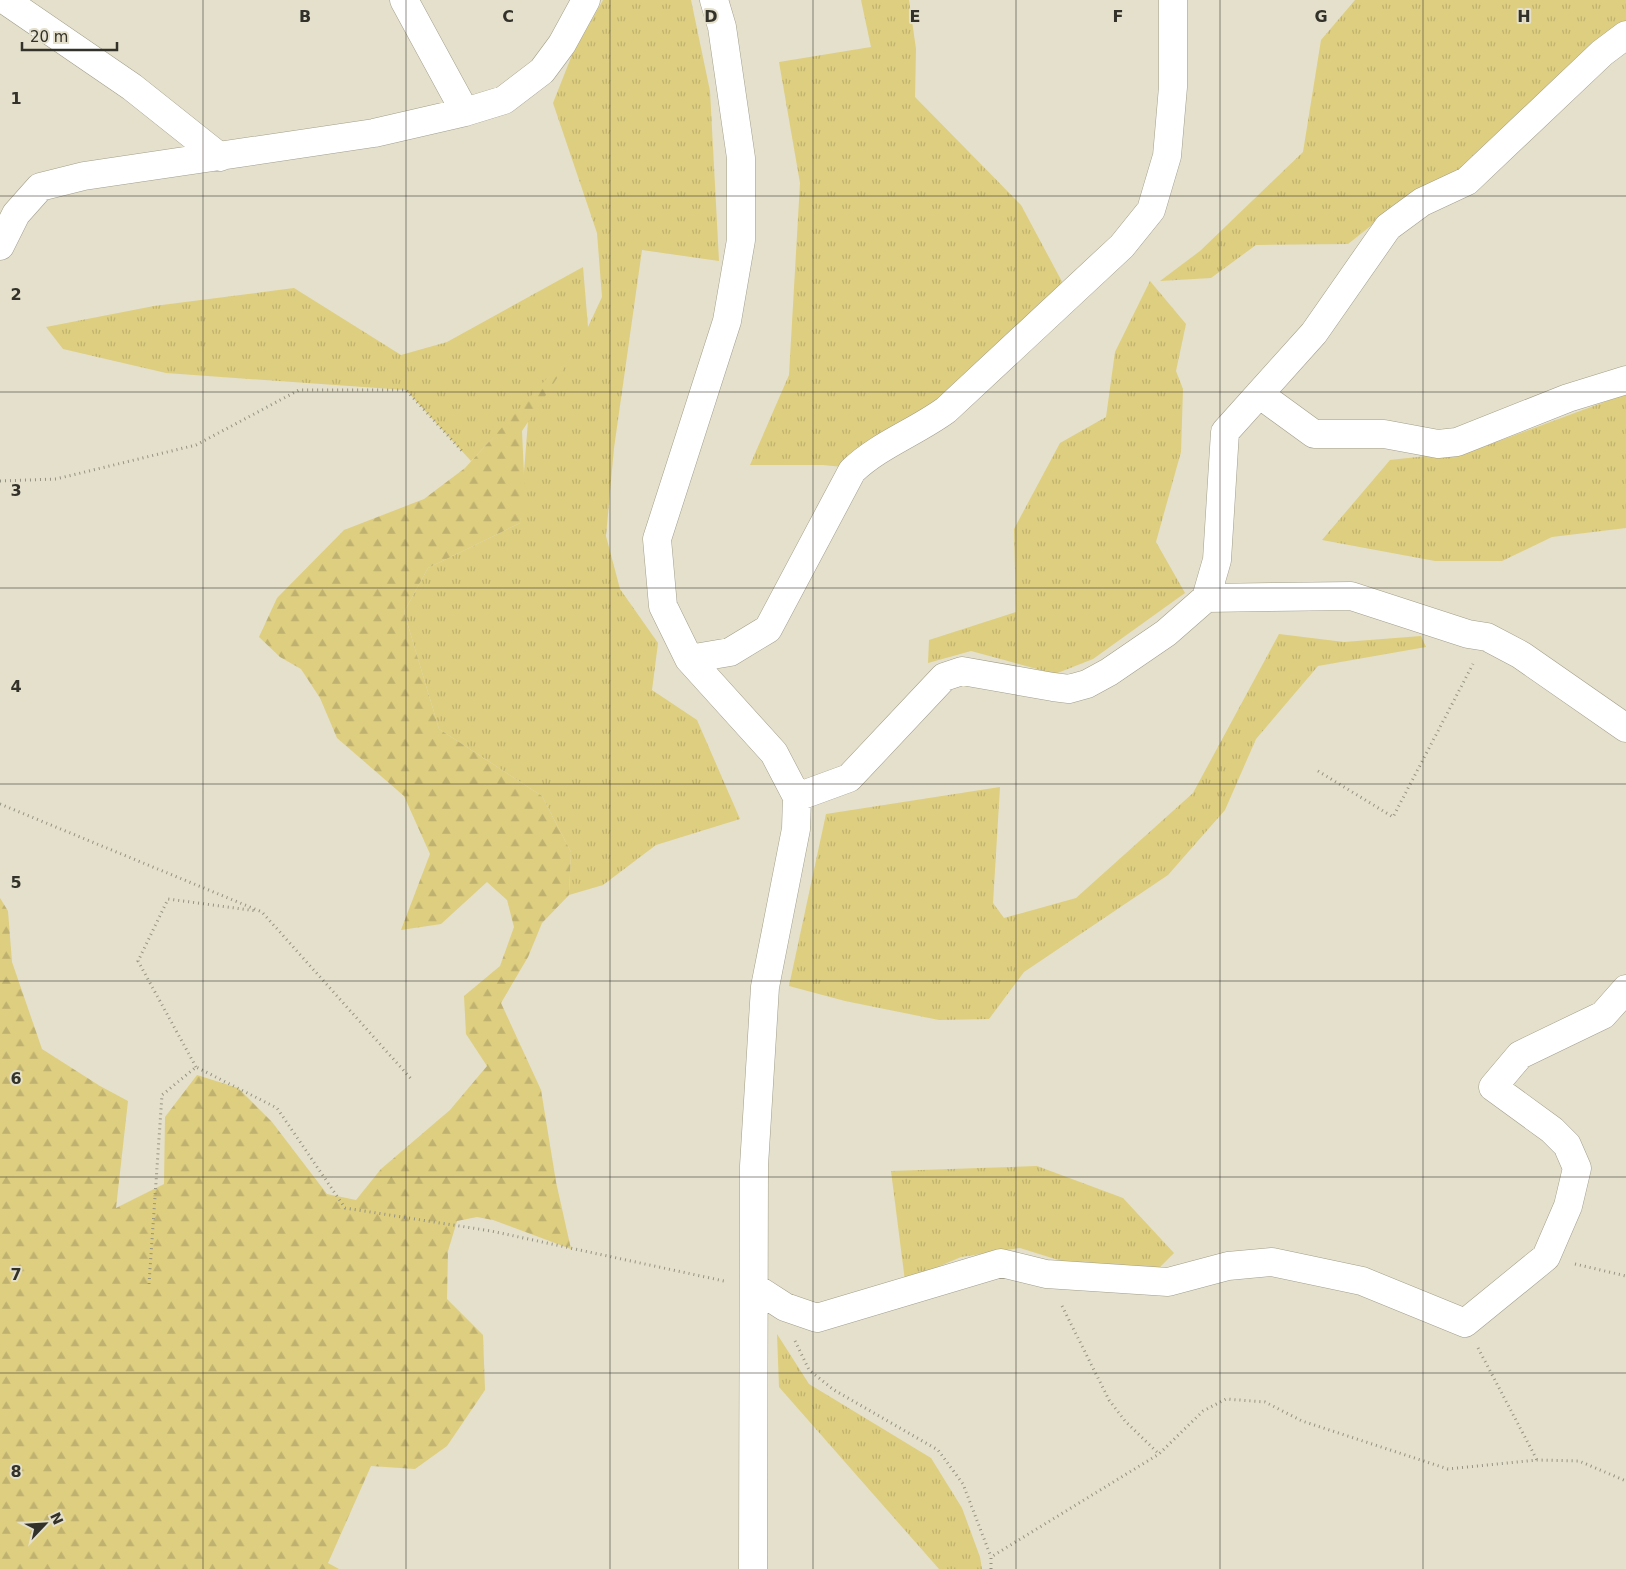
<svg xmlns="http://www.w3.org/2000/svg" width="1626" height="1569" viewBox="0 0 1626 1569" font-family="'DejaVu Sans',sans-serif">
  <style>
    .grass { fill: url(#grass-tufts) }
    .forest { fill: url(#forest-firs) }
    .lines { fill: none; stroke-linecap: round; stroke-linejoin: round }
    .minor-casing { stroke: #a29e8b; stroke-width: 29 }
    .path { stroke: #959283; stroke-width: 3; stroke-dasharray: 1 4; stroke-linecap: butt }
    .minor { stroke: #fff; stroke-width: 28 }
    .grid { fill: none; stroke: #33322a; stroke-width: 1; stroke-opacity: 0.55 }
    .grid-label { font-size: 16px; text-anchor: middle; font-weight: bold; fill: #33322a; stroke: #e4e0cb; stroke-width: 4; stroke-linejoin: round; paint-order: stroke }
  </style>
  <defs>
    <pattern id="grass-tufts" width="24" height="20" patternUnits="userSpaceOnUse" patternTransform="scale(1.25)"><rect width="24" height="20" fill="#dece80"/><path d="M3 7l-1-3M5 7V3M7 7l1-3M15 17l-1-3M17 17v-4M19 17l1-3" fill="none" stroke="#bfb16f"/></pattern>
    <pattern id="forest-firs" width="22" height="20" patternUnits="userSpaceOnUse" patternTransform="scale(1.25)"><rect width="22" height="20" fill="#dece80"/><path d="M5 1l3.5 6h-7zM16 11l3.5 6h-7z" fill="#bfb16f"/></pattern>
  </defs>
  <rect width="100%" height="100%" fill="#e4e0cb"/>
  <!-- grass -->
  <path class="grass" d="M 603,0 L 691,0 L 710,91 L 719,261 L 642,250 L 614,448 L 606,536 L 620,589 L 658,643 L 652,690 L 697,720 L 740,819 L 656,845 L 603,885 L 569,895 L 571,852 L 542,796 L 439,729 L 404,612 L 428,568 L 520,523 L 528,421 L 572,355 L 471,461 L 406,390 L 166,373 L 63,349 L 46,327 L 154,306 L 294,288 L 401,355 L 447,342 L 583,267 L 588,327 L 602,297 L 597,233 L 553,103 L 572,55 Z
    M 861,0 L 909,0 L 916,49 L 915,97 L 1021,205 L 1067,291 L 929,408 L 843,467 L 823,465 L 750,465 L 789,375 L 800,183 L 779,62 L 871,47 Z
    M 1355,0 L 1626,0 L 1626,24 L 1473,162 L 1411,194 L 1348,244 L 1256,245 L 1211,278 L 1160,281 L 1200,251 L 1303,152 L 1321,40 Z
    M 1150,281 L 1186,324 L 1176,371 L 1183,389 L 1181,452 L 1156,542 L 1185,593 L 1093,659 L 1055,674 L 971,651 L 928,663 L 929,640 L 1016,612 L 1014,529 L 1060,443 L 1106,417 L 1115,352 Z
    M 1626,394 L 1626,528 L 1552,537 L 1502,561 L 1435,561 L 1322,540 L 1390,460 L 1472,451 Z
    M 1279,634 L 1344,642 L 1421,636 L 1426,647 L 1318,666 L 1256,739 L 1225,810 L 1168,875 L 1024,972 L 989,1019 L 939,1020 L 845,1001 L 789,986 L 826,814 L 1000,787 L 993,903 L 1004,918 L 1076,898 L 1193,793 Z
    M 1037,1166 L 1123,1198 L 1174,1253 L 1159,1268 L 1087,1269 L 1020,1248 L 961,1257 L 905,1281 L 891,1171 Z
    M 777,1334 L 809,1384 L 931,1458 L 962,1508 L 980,1557 L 982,1569 L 939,1569 L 779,1387 Z"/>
  <!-- forest -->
  <path class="forest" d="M 583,339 L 522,431 L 525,497 L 520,523 L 428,568 L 404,612 L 439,729 L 542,796 L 571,852 L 569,895 L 542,923 L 528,957 L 501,1003 L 541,1090 L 556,1182 L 571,1249 L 493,1220 L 477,1217 L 457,1221 L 448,1251 L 447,1299 L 483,1335 L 485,1390 L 447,1446 L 415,1469 L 371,1466 L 328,1563 L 339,1569 L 0,1569 L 0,898 L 8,911 L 12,962 L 42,1049 L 100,1086 L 128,1101 L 116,1208 L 164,1184 L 165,1117 L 197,1075 L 238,1088 L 272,1122 L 327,1194 L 356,1200 L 381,1169 L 450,1110 L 487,1066 L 466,1034 L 464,996 L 500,966 L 514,927 L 507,900 L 487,882 L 441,924 L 401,930 L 430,854 L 404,796 L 337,738 L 320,698 L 301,669 L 280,657 L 259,637 L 277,598 L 344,530 L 424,499 L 465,468 Z"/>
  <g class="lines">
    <defs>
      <path id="minor" d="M 5,0 L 132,87 L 220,157
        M 404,0 L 465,112
        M 714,0 L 722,27 L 741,158 L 741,240 L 727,321 L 657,539 L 663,606 L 689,659 L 774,753 L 797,797 L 796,829 L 765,987 L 754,1166 L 753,1569
        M 0,246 L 16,214 L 40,187 L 84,176 L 374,133 L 465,112 L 504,100 L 542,71 L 562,44 L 586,0
        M 1259,394 L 1314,434 L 1384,434 L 1438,444 L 1457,442 L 1568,398 L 1626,380
        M 1206,598 L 1351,596 L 1468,634 L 1487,637 L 1521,655 L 1626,728
        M 689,659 L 730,652 L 768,629 L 852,471 C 879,445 916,432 946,410 L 1122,246 L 1151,210 L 1167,156 L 1173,87 L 1173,0
        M 797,797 L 849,778 L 944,677 L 962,671 L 1053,687 L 1069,689 L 1087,684 L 1109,672 L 1166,633 L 1206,598 L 1217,560 L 1225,432 L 1314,333 L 1388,227 L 1422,202 L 1467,181 L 1602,53 L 1626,35
        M 754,1287 L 785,1307 L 817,1318 L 1001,1263 L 1046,1274 L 1168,1282 L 1228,1266 L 1272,1262 L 1362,1281 L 1465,1323 L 1546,1257 L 1568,1206 L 1577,1168 L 1567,1145 L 1552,1130 L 1493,1087 L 1520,1055 L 1603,1015 L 1626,989"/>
    </defs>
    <!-- minor casing -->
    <use href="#minor" class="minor-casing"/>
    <!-- path -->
    <path class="path" d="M 0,481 L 56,479 L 196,445 L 299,390 L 406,390 L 462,451
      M 1318,771 L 1393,817 L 1473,664
      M 0,804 L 262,912 L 413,1081
      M 196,1067 L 138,961 L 168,899 L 257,911
      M 1575,1264 L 1626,1276
      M 149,1284 L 162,1095 L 196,1067 L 277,1108 L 345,1208 L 491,1231 L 724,1281
      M 1062,1306 L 1109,1400 L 1125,1421 L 1159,1454
      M 795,1341 L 809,1370 L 834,1390 L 938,1450 L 963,1484 L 991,1557
      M 1478,1348 L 1537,1460
      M 991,1569 L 991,1557 L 1159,1454 L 1203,1411 L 1226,1399 L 1265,1402 L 1302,1421 L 1448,1469 L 1537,1460 L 1579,1461 L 1626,1481"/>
    <!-- minor -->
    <use href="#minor" class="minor"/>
  </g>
  <!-- grid -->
  <path class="grid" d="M 203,0 L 203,1569M 406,0 L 406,1569M 610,0 L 610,1569M 813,0 L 813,1569M 1016,0 L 1016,1569M 1220,0 L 1220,1569M 1423,0 L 1423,1569M 0,196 L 1626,196M 0,392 L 1626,392M 0,588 L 1626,588M 0,784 L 1626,784M 0,981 L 1626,981M 0,1177 L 1626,1177M 0,1373 L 1626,1373"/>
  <g class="grid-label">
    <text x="305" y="22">B</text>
    <text x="508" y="22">C</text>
    <text x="711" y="22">D</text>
    <text x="915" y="22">E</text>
    <text x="1118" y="22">F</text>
    <text x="1321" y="22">G</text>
    <text x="1524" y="22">H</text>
    <text x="16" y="104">1</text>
    <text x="16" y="300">2</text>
    <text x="16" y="496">3</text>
    <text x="16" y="692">4</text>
    <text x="16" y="888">5</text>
    <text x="16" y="1084">6</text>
    <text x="16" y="1280">7</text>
    <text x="16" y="1477">8</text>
  </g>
  <!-- north arrow -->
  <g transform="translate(45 1524) rotate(65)" stroke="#e4e0cb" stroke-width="4" paint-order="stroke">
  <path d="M0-4L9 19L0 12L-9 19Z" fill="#33322a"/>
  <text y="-8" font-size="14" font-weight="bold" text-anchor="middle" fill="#33322a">N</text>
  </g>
  <!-- scale -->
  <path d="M22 42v8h95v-8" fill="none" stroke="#33322a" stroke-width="2.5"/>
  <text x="30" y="42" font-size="15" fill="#33322a" stroke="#e4e0cb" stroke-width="4" paint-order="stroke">20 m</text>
</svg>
